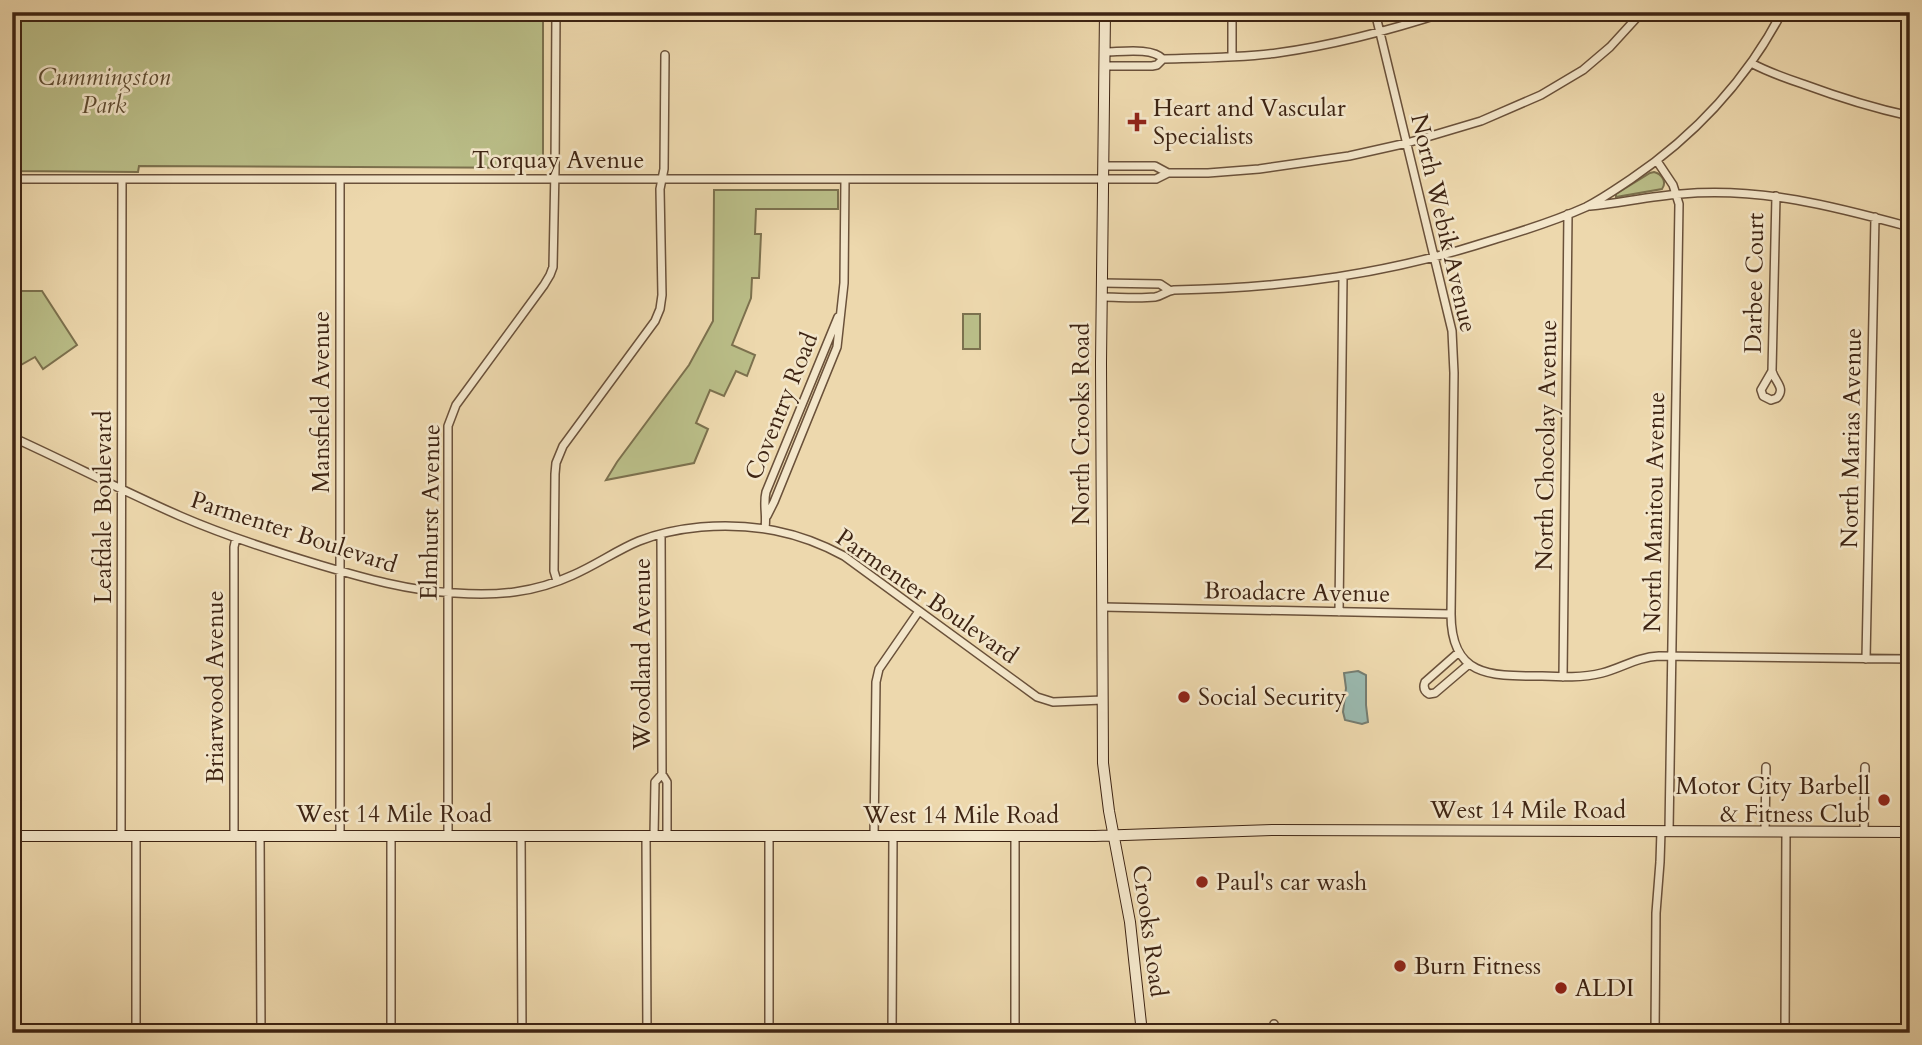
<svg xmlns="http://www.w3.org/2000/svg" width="1922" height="1045" viewBox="0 0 1922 1045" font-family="Cardo,serif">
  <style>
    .green { fill: #babe88; stroke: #7c714e; stroke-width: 2 }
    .water { fill: #9ab9af; stroke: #757d71; stroke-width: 2 }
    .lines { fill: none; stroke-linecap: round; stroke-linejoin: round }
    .street-casing { stroke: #6a513a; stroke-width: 10 }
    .secondary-casing { stroke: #3e2413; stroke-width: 12 }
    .street { stroke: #f3e6ca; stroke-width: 7 }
    .secondary { stroke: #f3e6ca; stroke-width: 10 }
    .poi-dot { fill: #8f2418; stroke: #f3e6ca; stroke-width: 2.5 }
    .labels { text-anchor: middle; stroke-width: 5; stroke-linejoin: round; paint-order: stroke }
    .park-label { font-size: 24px; font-style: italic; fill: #5d4a30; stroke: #f3e6ca }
    .poi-label { font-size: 24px; fill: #3e2413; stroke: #f3e6ca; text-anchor: start }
    .street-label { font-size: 24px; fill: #3e2413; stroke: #f3e6ca }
  </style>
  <rect width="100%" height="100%" fill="#edd8ad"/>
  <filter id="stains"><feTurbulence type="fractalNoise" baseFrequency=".00286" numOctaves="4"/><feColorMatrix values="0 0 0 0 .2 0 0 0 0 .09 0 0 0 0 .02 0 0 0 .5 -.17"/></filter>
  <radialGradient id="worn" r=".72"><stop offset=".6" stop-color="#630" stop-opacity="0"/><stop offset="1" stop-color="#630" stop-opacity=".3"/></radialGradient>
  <!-- green -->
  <path class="green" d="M 12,12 L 543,12 L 543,168 L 139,166 L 138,172 L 12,171 Z
    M 1654,172 C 1662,174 1667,182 1662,189 L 1616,197 L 1616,194 L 1650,173 Z
    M 714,190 L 838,190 L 838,209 L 756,209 L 755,234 L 761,234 L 759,278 L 752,278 L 751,298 L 732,345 L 755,355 L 747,376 L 736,371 L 724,396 L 710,390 L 696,423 L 708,429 L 694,463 L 606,480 L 617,462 L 689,365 L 713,321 Z
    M 12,291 L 42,291 L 77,345 L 43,369 L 35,357 L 12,370 Z
    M 963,314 L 980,314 L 980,349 L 963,349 Z"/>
  <!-- water -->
  <path class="water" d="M 1358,671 L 1366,675 L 1366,705 L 1368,722 L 1362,724 L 1345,720 L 1343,712 L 1346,688 L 1344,673 Z"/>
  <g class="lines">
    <defs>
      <path id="street" d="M 1375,12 L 1452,331 L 1454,373 L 1451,614
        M 1105,52 C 1121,52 1152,47 1163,59
        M 1232,57 L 1232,12
        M 1751,63 C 1768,72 1785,78 1803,84 C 1838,97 1873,108 1910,116
        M 1105,66 L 1152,66 L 1157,65 L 1163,59 C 1201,58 1239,58 1277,53 C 1335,45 1391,30 1446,12
        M 1657,161 L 1673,185 L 1679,204 L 1669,831
        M 1103,166 L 1155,166 L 1168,173
        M 12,179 L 1156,179 L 1168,173 L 1208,173 L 1259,169 L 1349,156 L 1407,143 L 1481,121 L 1541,95 L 1583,70 L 1610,47 L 1642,12
        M 340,179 L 340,835
        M 1590,206 C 1620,203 1651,196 1681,194 C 1761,187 1833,206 1910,227
        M 1102,283 L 1160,284 L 1169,290
        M 1102,297 C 1119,297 1137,299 1155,297 C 1162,296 1166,291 1174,290 C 1286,288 1389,274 1496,239 C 1526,230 1557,220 1586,207 C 1602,199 1616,189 1631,179 C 1694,136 1746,81 1782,12
        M 1772,371 C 1775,382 1786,388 1777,398 L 1771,400 L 1763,396 L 1761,390 L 1772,371 L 1776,196
        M 12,437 C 69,463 123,491 180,516 C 226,536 273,551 320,565 C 364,578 409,591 455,593 C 497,596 534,593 573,575 C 596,565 617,550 639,541 C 659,533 680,529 701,527 C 753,523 798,531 844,556 L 1037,697 L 1053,702 L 1103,700
        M 767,516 L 774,502 L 837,347 L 844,283 L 845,179
        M 765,528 C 767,515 763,504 766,492 L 838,317
        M 661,534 L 662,774 L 667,782 L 667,836
        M 557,581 L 554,571 L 555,474 L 556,463 L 563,446 L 655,321 L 660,309 L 662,295 L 660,189 L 664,169 L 665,55
        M 1102,607 L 1451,614 C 1451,678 1492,676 1542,676 C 1562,677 1582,678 1602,673 C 1622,668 1637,657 1659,656 L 1910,659
        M 1339,612 L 1343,277
        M 1459,652 L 1425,682 C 1423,687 1424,691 1429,694 L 1435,693 L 1469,664
        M 1866,659 L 1875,217
        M 1563,677 L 1568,214
        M 1765,831 L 1766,767
        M 1864,832 L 1865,767
        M 234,835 L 234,547 L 236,538
        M 260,835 L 261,1033
        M 521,835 L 522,1033
        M 121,836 L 122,179
        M 136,836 L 136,1033
        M 391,836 L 391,1033
        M 448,836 L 448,426 L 456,405 L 544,285 L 550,275 L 553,267 L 555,169 L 556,12
        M 646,836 L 647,1033
        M 654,836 L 655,782 L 662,774
        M 874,836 L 876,682 L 879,669 L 919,611
        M 769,1033 L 769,836
        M 892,1033 L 893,836
        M 1015,1033 L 1015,835
        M 1274,1033 L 1274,1024
        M 1655,1033 L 1656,913 L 1660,862 L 1661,831
        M 1785,1033 L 1786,831
        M 1910,1033 L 1910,1015"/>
      <path id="secondary" d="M 1105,12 L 1101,363 L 1103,763 L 1109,811 L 1130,922 L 1142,1033
        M 12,836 L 1095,836 L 1273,830 L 1910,832"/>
    </defs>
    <!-- street casing -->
    <use href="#street" class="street-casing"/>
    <!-- secondary casing -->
    <use href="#secondary" class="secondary-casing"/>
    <!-- street -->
    <use href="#street" class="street"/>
    <!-- secondary -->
    <use href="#secondary" class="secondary"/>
  </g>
  <!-- markers -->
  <g class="poi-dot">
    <path d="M1133.5 111.5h7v7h7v7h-7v7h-7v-7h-7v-7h7z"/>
    <circle cx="1184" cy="697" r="7"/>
    <circle cx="1884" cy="800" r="7"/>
    <circle cx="1202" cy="882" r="7"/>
    <circle cx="1400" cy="966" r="7"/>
    <circle cx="1561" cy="988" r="7"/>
  </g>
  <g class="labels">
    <!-- park labels -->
    <g class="park-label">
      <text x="104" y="85">Cummingston<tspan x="104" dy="28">Park</tspan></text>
    </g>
    <!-- poi labels -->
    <g class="poi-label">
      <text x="1153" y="116">Heart and Vascular<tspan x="1153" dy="28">Specialists</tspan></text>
      <text x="1198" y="705">Social Security</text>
      <text x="1870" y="794" text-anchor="end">Motor City Barbell<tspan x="1870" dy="28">&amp; Fitness Club</tspan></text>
      <text x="1216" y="890">Paul's car wash</text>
      <text x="1414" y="974">Burn Fitness</text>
      <text x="1575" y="996">ALDI</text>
    </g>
    <!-- street labels -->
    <g class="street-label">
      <text x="558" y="168">Torquay Avenue</text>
      <text transform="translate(1444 223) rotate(77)" y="8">North Webik Avenue</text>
      <text transform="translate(1754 283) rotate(-89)" y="8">Darbee Court</text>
      <text transform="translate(321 402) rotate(-90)" y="8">Mansfield Avenue</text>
      <text transform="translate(781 406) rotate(-68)" y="8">Coventry Road</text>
      <text transform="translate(1081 424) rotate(-90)" y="8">North Crooks Road</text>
      <text transform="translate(1851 438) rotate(-89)" y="8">North Marias Avenue</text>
      <text transform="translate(1546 445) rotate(-89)" y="8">North Chocolay Avenue</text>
      <text transform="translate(103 507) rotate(-90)" y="8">Leafdale Boulevard</text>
      <text transform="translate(430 512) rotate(-89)" y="8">Elmhurst Avenue</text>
      <text transform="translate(1654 512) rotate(-89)" y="8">North Manitou Avenue</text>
      <text transform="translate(294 532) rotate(18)" y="8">Parmenter Boulevard</text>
      <text transform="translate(1297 592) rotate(1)" y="8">Broadacre Avenue</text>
      <text transform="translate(927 596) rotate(35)" y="8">Parmenter Boulevard</text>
      <text transform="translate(642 654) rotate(-90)" y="8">Woodland Avenue</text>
      <text transform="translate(215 687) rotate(-90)" y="8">Briarwood Avenue</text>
      <text x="1528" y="818">West 14 Mile Road</text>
      <text x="394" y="822">West 14 Mile Road</text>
      <text x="961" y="823">West 14 Mile Road</text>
      <text transform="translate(1150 931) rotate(82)" y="8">Crooks Road</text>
    </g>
  </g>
  <!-- margin -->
  <rect width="1922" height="1045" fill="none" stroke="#edd8ad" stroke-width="42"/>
  <rect x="14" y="14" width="1894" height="1017" fill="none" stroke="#3e2413" stroke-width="3.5"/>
  <rect x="21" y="21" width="1880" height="1003" fill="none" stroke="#3e2413" stroke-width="2"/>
  <rect width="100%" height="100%" filter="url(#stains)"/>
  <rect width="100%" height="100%" fill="url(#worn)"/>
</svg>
